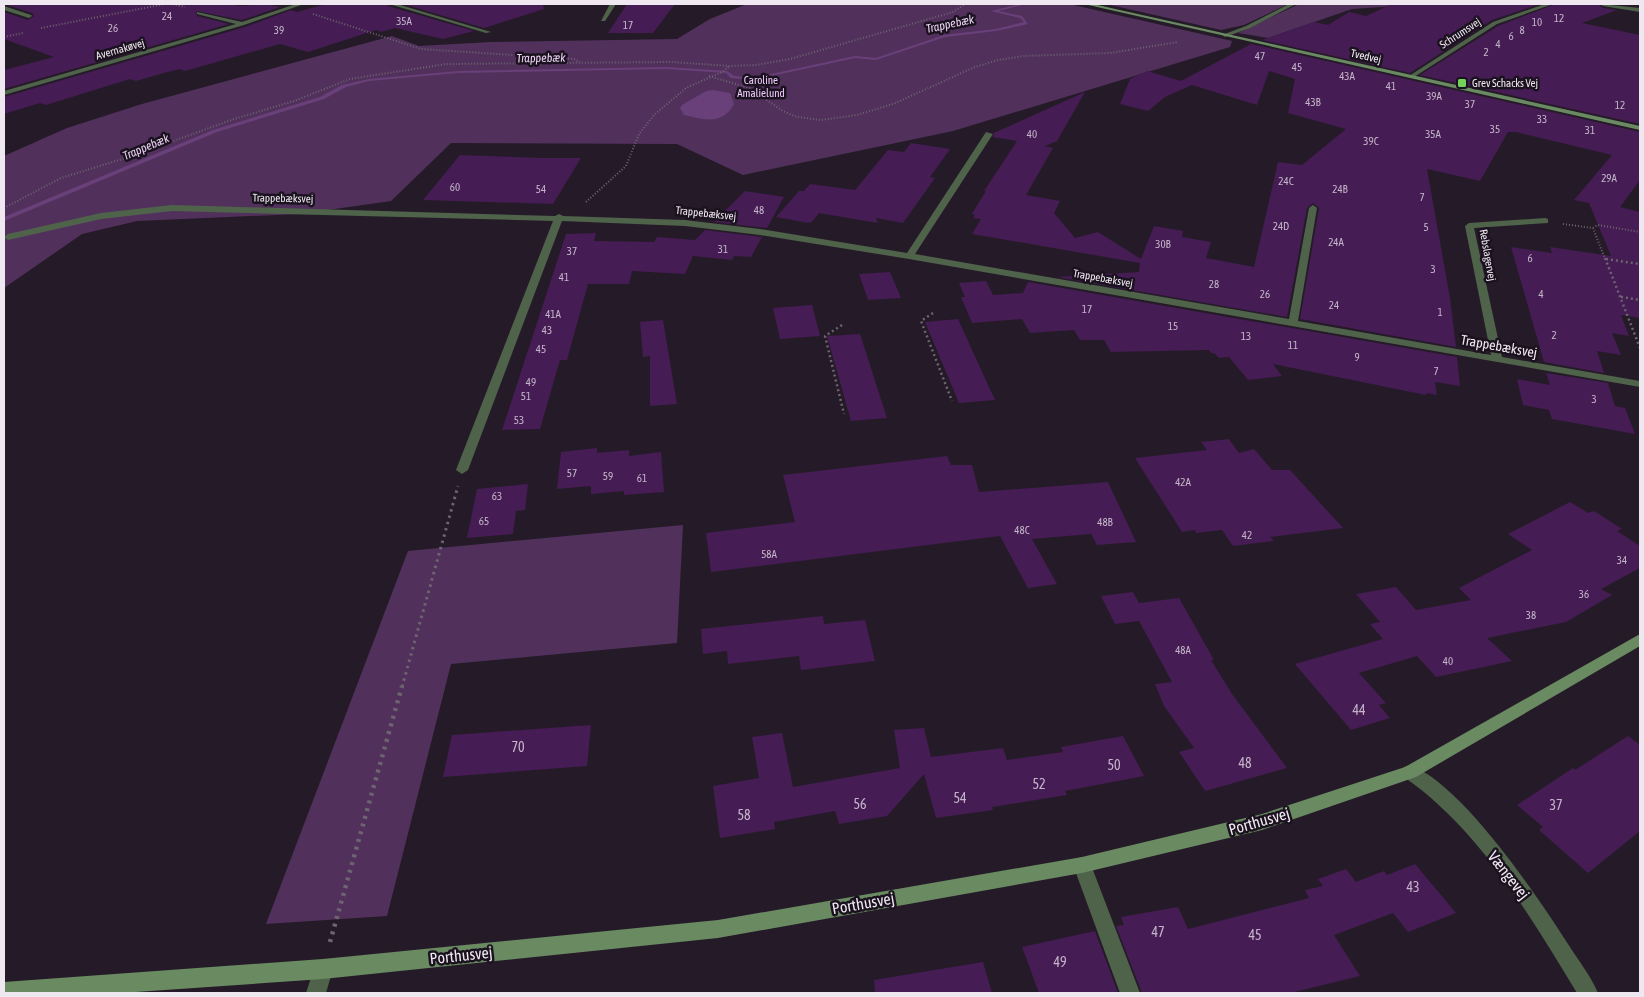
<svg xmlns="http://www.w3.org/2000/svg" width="1644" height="997" viewBox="0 0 1644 997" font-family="'Asap Condensed',sans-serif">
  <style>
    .green { fill: #51315c }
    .water { fill: #6a407a }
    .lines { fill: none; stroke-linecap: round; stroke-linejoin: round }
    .stream { fill: #6a407a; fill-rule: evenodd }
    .building { fill: #451c53 }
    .path-far3 { stroke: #6d6470; stroke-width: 2; stroke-dasharray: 1 2; stroke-linecap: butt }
    .path-far2 { stroke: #6d6470; stroke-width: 2.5; stroke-dasharray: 2 3; stroke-linecap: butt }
    .path-far1 { stroke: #6d6470; stroke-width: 3; stroke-dasharray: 2.5 4; stroke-linecap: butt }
    .path { stroke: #6d6470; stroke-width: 4.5; stroke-dasharray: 3 5; stroke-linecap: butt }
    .lane { fill: #4f634a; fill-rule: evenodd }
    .street { fill: #4f634a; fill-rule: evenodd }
    .secondary { fill: #6a8a62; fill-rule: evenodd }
    .poi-dot { fill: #74d25c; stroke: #1b121f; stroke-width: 2 }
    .labels { text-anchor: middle; stroke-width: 5; stroke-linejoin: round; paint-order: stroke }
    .number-label { font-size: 11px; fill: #c4b5ca }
    .far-street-label { font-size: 11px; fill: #efe8f1; stroke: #1b121f }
    .far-park-label { font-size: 11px; fill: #f0cbfe; stroke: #1b121f }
    .far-poi-label { font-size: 11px; fill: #efe8f1; stroke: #1b121f; text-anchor: start }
    .far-water-label { font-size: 12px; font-style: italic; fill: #ecd3f5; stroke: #1b121f }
    .street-label { font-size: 14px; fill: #efe8f1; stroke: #1b121f }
    .near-number-label { font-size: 14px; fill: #c4b5ca }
    .near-street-label { font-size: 16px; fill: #efe8f1; stroke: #1b121f }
  </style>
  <rect width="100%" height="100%" fill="#251b28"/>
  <!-- green -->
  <path class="green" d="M 747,4 L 1069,4 L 1232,41 L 1230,47 L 953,131 L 743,175 L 677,144 L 451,143 L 391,201 L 299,214 L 137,221 L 82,234 L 4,288 L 4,156 L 67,128 L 142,104 L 392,36 L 419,46 L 491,42 L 677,39 L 710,19 Z
    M 1106,4 L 1288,4 L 1244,25 L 1221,30 Z
    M 1299,4 L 1429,4 L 1352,9 L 1268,38 L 1238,33 Z
    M 683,525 L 677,643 L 451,664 L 387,916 L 266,924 L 408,551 Z"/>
  <!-- water -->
  <path class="water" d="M 713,90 L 730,93 L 734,104 C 723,125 704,120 684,115 L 680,108 L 682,105 L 706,91 Z"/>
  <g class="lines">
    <!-- stream -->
    <path class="stream" d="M 1020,4 L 1026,4 L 998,11 L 1022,16 L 1028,24 L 996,31 L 945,37 L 876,60 L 855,58 L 753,80 L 731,78 L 726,73 L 667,69 L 458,73 L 369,81 L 346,87 L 324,99 L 217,132 L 4,221 L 4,217 L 213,130 L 320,97 L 342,85 L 369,79 L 458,71 L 667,67 L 727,71 L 734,76 L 753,78 L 855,56 L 876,58 L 944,35 L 996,29 L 1024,22 L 1020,18 L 991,11 Z"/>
  </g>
  <!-- building -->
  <path class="building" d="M 4,4 L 231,4 L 239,6 L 265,4 L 280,7 L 242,20 L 196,11 L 197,16 L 229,24 L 4,89 L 4,70 L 54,57 L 4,39 L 4,12 L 28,20 L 34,16 L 32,13 Z
    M 326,4 L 387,4 L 388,6 L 474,31 L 443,39 L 395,28 L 381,32 L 376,30 L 308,52 L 280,44 L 185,71 L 180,69 L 164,73 L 136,81 L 130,79 L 46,105 L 40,103 L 4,114 L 4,97 L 245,27 L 291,10 L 297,12 Z
    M 403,4 L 543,4 L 544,9 L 484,28 Z
    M 627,4 L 675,4 L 653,33 L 608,33 Z
    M 1392,4 L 1540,4 L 1492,20 L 1410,73 L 1262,40 L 1314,22 L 1328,25 L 1349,12 L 1366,16 Z
    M 1555,4 L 1598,4 L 1603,8 L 1617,10 L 1582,23 L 1640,35 L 1640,124 L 1420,75 L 1498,26 Z
    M 1251,44 L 1640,132 L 1640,180 L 1620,207 L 1640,212 L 1640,318 L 1621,315 L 1629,336 L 1612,333 L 1621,355 L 1597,351 L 1604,373 L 1544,362 L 1511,247 L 1552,253 L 1550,247 L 1611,256 L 1589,203 L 1574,200 L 1612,155 L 1516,132 L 1508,132 L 1480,181 L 1427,169 L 1450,298 L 1456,347 L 1300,319 L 1319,208 L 1313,203 L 1307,208 L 1287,317 L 1057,277 L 1139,272 L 1140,263 L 972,234 L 981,219 L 973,218 L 975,215 L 972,214 L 986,191 L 984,191 L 1017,141 L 993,137 L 994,133 L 1085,92 L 1057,141 L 1045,146 L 1053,148 L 1026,195 L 1060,201 L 1054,213 L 1075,238 L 1098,232 L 1141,259 L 1154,226 L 1183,231 L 1182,237 L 1211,242 L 1206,258 L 1254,267 L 1278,162 L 1302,165 L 1346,129 L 1288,113 L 1295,79 L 1269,71 L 1257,105 L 1192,85 L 1165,97 L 1148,111 L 1120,104 L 1130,79 L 1147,71 L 1181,81 Z
    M 911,143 L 950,149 L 930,177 L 935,178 L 903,223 L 876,218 L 878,223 L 819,213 L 812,222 L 808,223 L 776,217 L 799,191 L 804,191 L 810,184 L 855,190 L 888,150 L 904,152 Z
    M 460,155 L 541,158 L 581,158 L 553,204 L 423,200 Z
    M 745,191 L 784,197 L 767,228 L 714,222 Z
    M 705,230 L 762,237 L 751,257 L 734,256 L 732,260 L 693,256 L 685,274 L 632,271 L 629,284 L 588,284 L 567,360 L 560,360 L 540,429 L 502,430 L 566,234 L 596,233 L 594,241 L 654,242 L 657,237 L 695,240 Z
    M 890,272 L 901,298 L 868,300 L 859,274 Z
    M 986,281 L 993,295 L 1023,293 L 1028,282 L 1457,357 L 1460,386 L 1435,382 L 1437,395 L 1426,393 L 1426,395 L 1273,364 L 1282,376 L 1248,380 L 1229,357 L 1219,358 L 1214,353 L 1211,353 L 1209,350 L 1111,352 L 1104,340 L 1080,340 L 1074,330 L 1030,333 L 1022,319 L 972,323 L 961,297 L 965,297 L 959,283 Z
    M 812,305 L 820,336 L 780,339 L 773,308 Z
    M 958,319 L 983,374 L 995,400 L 959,403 L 925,322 Z
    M 663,320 L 677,404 L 650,406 L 650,356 L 643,357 L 640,322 Z
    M 860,334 L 887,418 L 851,421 L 827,336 Z
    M 1546,373 L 1608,383 L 1615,406 L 1625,408 L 1635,434 L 1552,419 L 1549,410 L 1523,405 L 1517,379 L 1550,385 Z
    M 1229,439 L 1239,453 L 1254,449 L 1272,470 L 1290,470 L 1343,528 L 1270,537 L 1274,541 L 1233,546 L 1222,530 L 1196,533 L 1195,530 L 1182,532 L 1135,458 L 1207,450 L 1201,442 Z
    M 597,448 L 597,453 L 629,450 L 629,456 L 661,452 L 664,492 L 624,495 L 624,491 L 591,494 L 591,486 L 557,489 L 561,452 Z
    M 947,456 L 951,465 L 972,465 L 979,492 L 1108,482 L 1136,542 L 1097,545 L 1091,534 L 1032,539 L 1057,584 L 1028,588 L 1000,536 L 711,572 L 706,533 L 795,522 L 783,475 Z
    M 528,484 L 525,510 L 516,511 L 513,534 L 467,538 L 477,489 Z
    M 1570,502 L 1588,513 L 1594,511 L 1622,529 L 1617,531 L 1640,546 L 1640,568 L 1601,589 L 1612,595 L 1566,622 L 1487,638 L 1512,661 L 1436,677 L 1417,656 L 1359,673 L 1386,703 L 1379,705 L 1390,718 L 1351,730 L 1295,664 L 1383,639 L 1370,624 L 1380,622 L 1356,594 L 1396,587 L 1416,610 L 1471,600 L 1459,588 L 1532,550 L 1508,534 Z
    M 1133,592 L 1139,603 L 1179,598 L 1214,660 L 1211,660 L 1232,694 L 1287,768 L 1205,791 L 1179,752 L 1194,748 L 1164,706 L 1155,684 L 1172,682 L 1139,621 L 1115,624 L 1101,596 Z
    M 823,616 L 824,624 L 865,620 L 875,661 L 801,670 L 799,656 L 728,664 L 727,651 L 703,654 L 701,629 Z
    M 591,725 L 587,766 L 443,777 L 452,735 Z
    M 924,728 L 931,757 L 1003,748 L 1007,760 L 1063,752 L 1061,747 L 1123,736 L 1144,776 L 1065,791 L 1067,795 L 992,807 L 993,810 L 936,818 L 924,774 L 887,816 L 839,824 L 835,811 L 774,822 L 775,829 L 720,838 L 713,786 L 759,778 L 752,737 L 782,733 L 793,787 L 900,768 L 894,730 Z
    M 1628,736 L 1640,745 L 1640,831 L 1588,873 L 1539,830 L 1543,827 L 1517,805 L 1573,768 L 1575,770 Z
    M 1415,864 L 1456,913 L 1408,932 L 1393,913 L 1334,935 L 1360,976 L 1290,993 L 1142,993 L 1116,926 L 1124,925 L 1121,917 L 1178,907 L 1188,929 L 1309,898 L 1305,890 L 1323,886 L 1318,879 L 1346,869 L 1356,882 L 1384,871 L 1387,875 Z
    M 1095,931 L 1118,993 L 1039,993 L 1022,947 Z
    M 983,962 L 992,993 L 875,993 L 874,980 Z"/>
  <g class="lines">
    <!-- path-far3 -->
    <path class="path-far3" d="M 173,4 L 185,7
      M 313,14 L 421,49 L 574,59 L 580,62
      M 41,28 L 165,4
      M 4,37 L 23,33
      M 709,76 L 749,88 L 783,111 L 797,117 L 821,120 L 857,115 L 893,104 L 975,67 L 998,60 L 1024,56 L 1110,53 L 1178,42
      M 586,202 L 626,166 L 639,134 L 654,115 L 686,88 L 722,72 L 730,66
      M 4,208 L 61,178 L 135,155 L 234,119 L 294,101 L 350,79 L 446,64 L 671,62 L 730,66 L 756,65 L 790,59 L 953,12 L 965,4
      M 1563,224 L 1593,228 L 1605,259
      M 1593,228 L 1598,225 L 1640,232"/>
    <!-- path-far2 -->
    <path class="path-far2" d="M 1605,258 L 1640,348
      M 1606,259 L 1640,264
      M 1621,297 L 1640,300
      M 933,313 L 921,321 L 952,401
      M 842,325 L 825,336 L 844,414"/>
    <!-- path-far1 -->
    <path class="path-far1" d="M 402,687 L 458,486"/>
    <!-- path -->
    <path class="path" d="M 330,942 L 402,686"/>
    <!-- lane -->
    <path class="lane" d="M 1082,857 L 1088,859 L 1091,865 L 1140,993 L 1120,993 L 1073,865 L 1076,859 Z"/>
    <!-- street -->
    <path class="street" d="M 296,4 L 304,4 L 244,25 L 4,95 L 4,91 L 236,24 L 197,14 L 197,12 L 242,22 Z
      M 389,4 L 397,4 L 491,32 L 486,33 Z
      M 610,4 L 616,4 L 605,21 L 601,21 Z
      M 1289,4 L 1296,4 L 1250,28 L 1225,37 L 1222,35 L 1246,26 Z
      M 1545,4 L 1553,4 L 1497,24 L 1414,77 L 1409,76 L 1493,22 Z
      M 1600,4 L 1640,8 L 1640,12 L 1603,6 Z
      M 4,6 L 31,15 L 32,16 L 29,18 L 4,10 Z
      M 986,132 L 993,134 L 915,254 L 1289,319 L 1309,208 L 1313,205 L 1317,208 L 1298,321 L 1491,355 L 1465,226 L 1469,223 L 1545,218 L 1548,219 L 1548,223 L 1474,228 L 1502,357 L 1640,381 L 1640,387 L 909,259 L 760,235 L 685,226 L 562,221 L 468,470 L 462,474 L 456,470 L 553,221 L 172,211 L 101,219 L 8,240 L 4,237 L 8,234 L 101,213 L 172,205 L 555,216 L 559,214 L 563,216 L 685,220 L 760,229 L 907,253 Z
      M 1410,765 C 1462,784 1538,897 1568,944 C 1578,960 1591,976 1598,993 L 1577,993 C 1530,916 1480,830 1404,777 L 1402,772 L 1404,767 Z
      M 323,959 L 330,962 L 333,969 L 326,993 L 306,993 L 316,962 Z"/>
    <!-- secondary -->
    <path class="secondary" d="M 1084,4 L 1093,4 L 1640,126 L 1640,130 Z
      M 1640,634 L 1640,646 L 1416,777 L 1262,830 L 1082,873 L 718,938 L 323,979 L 121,993 L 4,993 L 4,982 L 323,959 L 718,920 L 1082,857 L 1262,814 L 1405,767 Z"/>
  </g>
  <!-- markers -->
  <rect class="poi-dot" x="1457" y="78" width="10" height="10" rx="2.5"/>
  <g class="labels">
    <!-- number labels -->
    <g class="number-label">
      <text x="167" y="20">24</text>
      <text x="1559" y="22">12</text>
      <text x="404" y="25">35A</text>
      <text x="1537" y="26">10</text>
      <text x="628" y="29">17</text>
      <text x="113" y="32">26</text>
      <text x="279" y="34">39</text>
      <text x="1522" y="34">8</text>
      <text x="1511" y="40">6</text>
      <text x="1498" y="48">4</text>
      <text x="1486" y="56">2</text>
      <text x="1260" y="60">47</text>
      <text x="1297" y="71">45</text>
      <text x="1347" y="80">43A</text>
      <text x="1391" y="90">41</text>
      <text x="1434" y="100">39A</text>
      <text x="1313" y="106">43B</text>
      <text x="1470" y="108">37</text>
      <text x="1620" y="109">12</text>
      <text x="1542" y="123">33</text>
      <text x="1495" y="133">35</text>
      <text x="1590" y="134">31</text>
      <text x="1032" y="138">40</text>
      <text x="1433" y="138">35A</text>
      <text x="1371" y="145">39C</text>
      <text x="1609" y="182">29A</text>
      <text x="1286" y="185">24C</text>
      <text x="455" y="191">60</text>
      <text x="541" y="193">54</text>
      <text x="1340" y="193">24B</text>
      <text x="1422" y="201">7</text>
      <text x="759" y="214">48</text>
      <text x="1281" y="230">24D</text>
      <text x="1426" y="231">5</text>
      <text x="1336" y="246">24A</text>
      <text x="1163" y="248">30B</text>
      <text x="723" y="253">31</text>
      <text x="572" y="255">37</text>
      <text x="1530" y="262">6</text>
      <text x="1433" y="273">3</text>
      <text x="564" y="281">41</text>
      <text x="1214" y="288">28</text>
      <text x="1265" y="298">26</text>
      <text x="1541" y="298">4</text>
      <text x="1334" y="309">24</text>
      <text x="1087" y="313">17</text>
      <text x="1440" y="316">1</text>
      <text x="553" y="318">41A</text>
      <text x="1173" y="330">15</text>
      <text x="547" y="334">43</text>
      <text x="1554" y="339">2</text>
      <text x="1246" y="340">13</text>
      <text x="1293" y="349">11</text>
      <text x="541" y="353">45</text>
      <text x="1357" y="361">9</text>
      <text x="1436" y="375">7</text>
      <text x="531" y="386">49</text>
      <text x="526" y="400">51</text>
      <text x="1594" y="403">3</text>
      <text x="519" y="424">53</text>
      <text x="572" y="477">57</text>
      <text x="608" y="480">59</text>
      <text x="642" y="482">61</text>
      <text x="1183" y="486">42A</text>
      <text x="497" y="500">63</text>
      <text x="484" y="525">65</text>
      <text x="1105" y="526">48B</text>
      <text x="1022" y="534">48C</text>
      <text x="1247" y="539">42</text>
      <text x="769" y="558">58A</text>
      <text x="1622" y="564">34</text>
      <text x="1584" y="598">36</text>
      <text x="1531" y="619">38</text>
      <text x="1183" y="654">48A</text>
      <text x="1448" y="665">40</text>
    </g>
    <!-- far-street labels -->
    <g class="far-street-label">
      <text transform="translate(1460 33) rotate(-33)" y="4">Schrumsvej</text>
      <text transform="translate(120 49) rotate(-16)" y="4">Avernakøvej</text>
      <text transform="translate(1366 56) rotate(13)" y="4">Tvedvej</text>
      <text transform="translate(283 198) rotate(1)" y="4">Trappebæksvej</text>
      <text transform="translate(706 213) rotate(6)" y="4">Trappebæksvej</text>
      <text transform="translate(1488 255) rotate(80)" y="4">Rebslagervej</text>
      <text transform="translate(1103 278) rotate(10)" y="4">Trappebæksvej</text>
    </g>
    <!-- far-park labels -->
    <g class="far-park-label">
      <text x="761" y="84">Caroline<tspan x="761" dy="13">Amalielund</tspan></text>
    </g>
    <!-- far-poi labels -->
    <g class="far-poi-label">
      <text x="1472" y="87">Grev Schacks Vej</text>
    </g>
    <!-- far-water labels -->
    <g class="far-water-label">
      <text transform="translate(950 24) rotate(-12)" y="4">Trappebæk</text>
      <text transform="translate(541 58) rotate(-1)" y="4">Trappebæk</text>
      <text transform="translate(146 147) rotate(-23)" y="4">Trappebæk</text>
    </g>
    <!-- street labels -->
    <g class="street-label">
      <text transform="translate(1499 346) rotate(10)" y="5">Trappebæksvej</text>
    </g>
    <!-- near-number labels -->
    <g class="near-number-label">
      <text x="1359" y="715">44</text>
      <text x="518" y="752">70</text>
      <text x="1245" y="768">48</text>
      <text x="1114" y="770">50</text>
      <text x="1039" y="789">52</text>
      <text x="960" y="803">54</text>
      <text x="860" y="809">56</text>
      <text x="1556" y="810">37</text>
      <text x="744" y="820">58</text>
      <text x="1413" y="892">43</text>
      <text x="1158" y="937">47</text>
      <text x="1255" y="940">45</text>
      <text x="1060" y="967">49</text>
    </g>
    <!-- near-street labels -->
    <g class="near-street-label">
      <text transform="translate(1259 821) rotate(-16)" y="6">Porthusvej</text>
      <text transform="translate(1509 875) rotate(52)" y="6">Vængevej</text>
      <text transform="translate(863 903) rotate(-10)" y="6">Porthusvej</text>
      <text transform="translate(461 955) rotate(-6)" y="6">Porthusvej</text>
    </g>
  </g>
  <!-- border -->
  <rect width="1644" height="997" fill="none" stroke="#efe8f1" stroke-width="10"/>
</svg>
